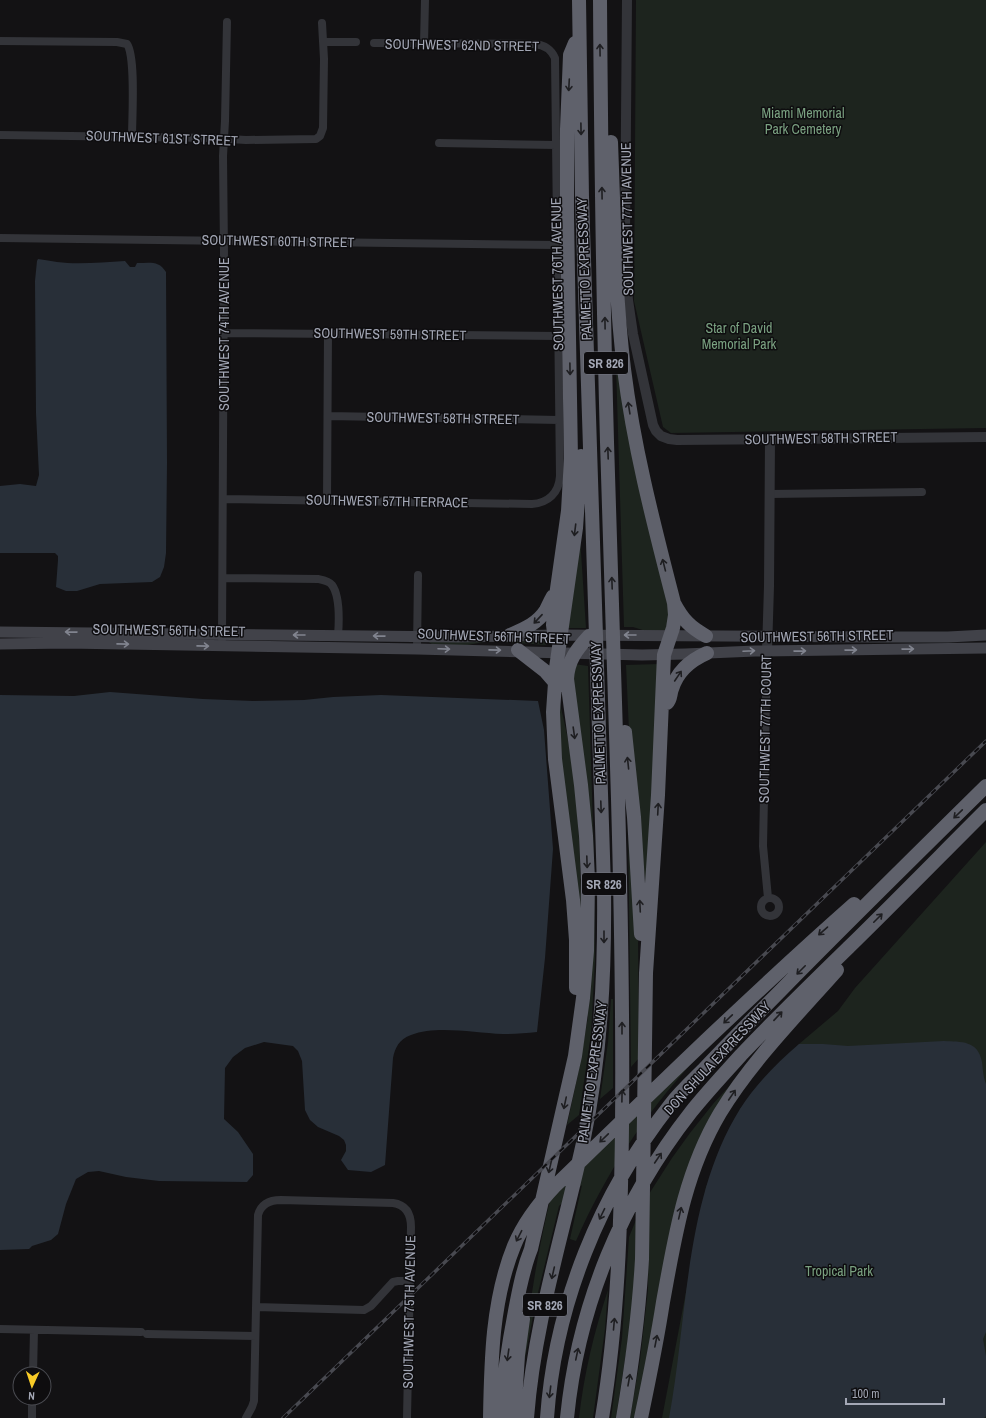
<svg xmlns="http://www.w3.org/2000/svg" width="986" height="1418" viewBox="0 0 986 1418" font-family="'Archivo Narrow',sans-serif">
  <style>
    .green { fill: #1d241e }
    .water { fill: #282f38 }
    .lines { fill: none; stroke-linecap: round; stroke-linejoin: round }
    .minor { stroke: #333439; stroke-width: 8 }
    .tertiary { stroke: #333439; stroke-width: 10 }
    .secondary { stroke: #414249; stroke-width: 11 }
    .motorway { stroke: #5f616b; stroke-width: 14 }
    .rail-casing { stroke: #484950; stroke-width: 3.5 }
    .rail { stroke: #0e0d0f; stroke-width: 2; stroke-dasharray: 6; stroke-linecap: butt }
    .oneway { stroke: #1e1e21 }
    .oneway2 { stroke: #81848f }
    .labels { text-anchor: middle; stroke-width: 3; stroke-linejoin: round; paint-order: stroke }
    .shield { fill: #0e0d0f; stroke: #767983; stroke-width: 1 }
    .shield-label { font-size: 13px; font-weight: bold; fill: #a3a7b5 }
    .street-label { font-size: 14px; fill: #a3a7b5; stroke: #0e0d0f }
    .park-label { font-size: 14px; fill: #7aa181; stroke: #0e0d0f }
  </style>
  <rect width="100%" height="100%" fill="#131214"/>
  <!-- green -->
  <path class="green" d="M 636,0 L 986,0 L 986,428 L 671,433 L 663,427 L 634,301 Z
    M 615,333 L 670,615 L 667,630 L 649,632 L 633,627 L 624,627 Z
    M 580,537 L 586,628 L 566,628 Z
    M 546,639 L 546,645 L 490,641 L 462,646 L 432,644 L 427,641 Z
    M 574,664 L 588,666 L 594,856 L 595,961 L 591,1034 L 579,1115 L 567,1125 L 578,1074 L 588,1017 L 586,1013 L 591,967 L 572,688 Z
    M 659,664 L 647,900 L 629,731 L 626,665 Z
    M 560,704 C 580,781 581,861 581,941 L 558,749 Z
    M 628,822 L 638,936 L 639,1058 L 631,1067 Z
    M 986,842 L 986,1418 L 662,1418 L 706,1187 L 740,1109 L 799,1044 L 838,1011 L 855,988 Z
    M 611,999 L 613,999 L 613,1088 L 600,1099 L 608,1042 Z
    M 693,1062 C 644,1115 605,1175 576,1241 L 570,1239 L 582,1185 L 559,1206 L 536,1301 L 523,1369 C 528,1310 537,1254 551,1196 Z
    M 732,1083 L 709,1126 L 635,1418 L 630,1418 L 640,1360 L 648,1290 L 649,1194 L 672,1158 L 690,1133 L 713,1104 Z
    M 636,1220 L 635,1275 L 631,1320 L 616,1418 L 611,1418 L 622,1338 L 629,1237 Z
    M 608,1290 L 605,1329 L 593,1418 L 579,1418 C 584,1374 594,1332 608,1290 Z"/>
  <!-- water -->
  <path class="water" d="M 38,259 C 45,260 51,261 57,262 C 79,265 103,262 125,261 L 130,267 L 135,267 L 137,263 C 149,263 159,260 166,272 L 167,463 L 166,553 L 164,567 L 160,577 L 152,582 L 100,584 L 77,591 L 66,591 L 56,587 L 58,560 L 58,556 L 55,553 L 0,553 L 0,486 L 20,484 L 36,486 L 39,475 L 36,413 L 35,281 L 37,261 Z
    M 110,692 L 203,699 L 253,701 L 304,700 L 333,697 L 381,695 L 538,701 L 544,730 L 553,849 L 545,958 L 537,1032 C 526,1033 514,1034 503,1034 C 474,1033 437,1025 411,1035 C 399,1039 395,1048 393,1058 L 385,1165 L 371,1172 L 348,1170 L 341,1160 L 346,1151 L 346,1145 L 344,1140 L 339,1136 L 318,1127 L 310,1120 L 305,1110 L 302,1061 L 298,1051 L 293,1046 L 264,1042 L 245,1048 L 233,1057 L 225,1068 L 224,1119 L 238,1132 L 253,1154 L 253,1175 L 247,1182 L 159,1181 L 126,1177 L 99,1171 L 88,1172 L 76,1179 L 66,1204 L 58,1234 L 51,1240 L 32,1246 L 29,1249 L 0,1250 L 0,695 L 74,696 Z
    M 944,1041 C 961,1042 978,1040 982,1062 C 983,1070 983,1076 986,1084 L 986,1332 L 983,1339 L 986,1356 L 986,1416 L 984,1418 L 669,1418 C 688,1317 684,1199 740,1109 C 756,1084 777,1063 799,1044 L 823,1044 L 848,1046 Z"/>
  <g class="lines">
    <!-- minor -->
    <path class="minor" d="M 0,41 L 117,42 L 127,44 C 136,57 132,118 132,137
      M 323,42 L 356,42
      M 424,44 L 425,0
      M 0,135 L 213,138 L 246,140 L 316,139 L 320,136 L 323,128 L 324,59 L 322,23
      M 439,143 L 556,145
      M 0,238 L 557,245
      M 223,333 L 558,336
      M 328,416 L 559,420
      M 770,494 L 922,492
      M 223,499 L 532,504 C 548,503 559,493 560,476 L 555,58 C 551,49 545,45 535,44 L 374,43
      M 327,500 L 328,333
      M 223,578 L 318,579 C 323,580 329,581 332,585 C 340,596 339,623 338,636
      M 222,639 L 224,252 L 223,156 L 225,121 L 227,22
      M 417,649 L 418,575
      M 767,651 L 763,846 L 768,898
      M761 907a9 9 0 1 1 18 0a9 9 0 1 1-18 0Z
      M 256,1307 L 364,1310 L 371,1306 L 393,1282 L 398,1281 L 410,1281
      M 0,1329 L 141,1332
      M 147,1334 L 255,1336
      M 33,1374 L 34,1330
      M 32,1418 L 32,1398
      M 246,1418 L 252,1407 L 254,1401 L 258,1215 C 261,1204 270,1200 281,1200 L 393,1203 C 407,1205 411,1215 411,1227 L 407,1418"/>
    <!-- tertiary -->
    <path class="tertiary" d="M 627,0 L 625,237 L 625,264 L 628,300 L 633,334 L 653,425 L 656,431 L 661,436 L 669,439 L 677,440 L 986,437
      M 767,651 L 769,586 L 770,439"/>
    <!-- secondary -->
    <path class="secondary" d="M 0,632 L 458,637 L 555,635 L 871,637 L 948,637 L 986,635
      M 0,644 L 67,643 L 417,649 L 642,655 L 685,654 L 755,651 L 986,648"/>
    <!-- motorway -->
    <path class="motorway" d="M 600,0 C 601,147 603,295 607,442 C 611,561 615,680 618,799 C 621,908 623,1017 622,1127 C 621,1224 618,1321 602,1418
      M 611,142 C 614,218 615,294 624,369 C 634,449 654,525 674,603 L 675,615 L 673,628 L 664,655 L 658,795 L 646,973 L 642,1259 C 639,1313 632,1365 623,1418
      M 674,603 C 683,620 690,627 706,636
      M 554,632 L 553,625 L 554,610 L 568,511 L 571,459 L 567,214 L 567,129 L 570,55 L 575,43
      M 510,635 C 524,629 537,624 546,610 C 548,606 550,601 553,596
      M 518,650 L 545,671 L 558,686
      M 667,703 C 671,699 670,694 672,689 C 677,672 691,660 707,653
      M 625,732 L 634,817 L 641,934
      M 576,988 L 576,940 L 573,900 L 555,759 L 553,712 L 556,668 L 576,528 L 581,456
      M 490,1418 C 491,1361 492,1300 514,1246 C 523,1224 538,1204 555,1186 C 653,1091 751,995 854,904
      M 500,1418 C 503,1382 508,1347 515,1311 C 519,1290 523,1269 531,1249 L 575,1056 L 583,998 L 587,951 L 588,880 L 586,836 L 581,785 L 567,679 C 568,660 577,649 589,636
      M 514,1418 L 518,1355 L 523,1319
      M 527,1418 C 534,1324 563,1234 583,1143 C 601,1056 605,975 604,887 L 582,197 L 579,0
      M 547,1418 C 555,1304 600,1194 670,1105 C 680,1092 692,1081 703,1070 C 732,1039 762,1010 792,979 C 856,914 921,850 986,786
      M 567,1418 C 578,1306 622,1200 691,1112 C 707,1092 724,1074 741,1055 C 776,1018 812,983 849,947 C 895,902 940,856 986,810
      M 641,1418 C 649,1380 657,1341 663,1302 C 675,1236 685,1172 720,1113 C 750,1063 798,1014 837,970"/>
    <defs>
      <path id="rail" d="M 283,1418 L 986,741"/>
    </defs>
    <!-- rail casing -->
    <use href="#rail" class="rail-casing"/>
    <!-- rail -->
    <use href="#rail" class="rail"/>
  </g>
  <!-- one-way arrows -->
  <defs><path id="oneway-shaft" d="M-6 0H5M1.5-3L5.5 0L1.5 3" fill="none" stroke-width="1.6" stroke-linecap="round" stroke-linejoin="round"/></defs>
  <g class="oneway">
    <use href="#oneway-shaft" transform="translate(600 50) rotate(-91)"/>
    <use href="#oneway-shaft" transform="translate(569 85) rotate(93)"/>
    <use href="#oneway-shaft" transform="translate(581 129) rotate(89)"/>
    <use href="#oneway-shaft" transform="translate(602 193) rotate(-91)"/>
    <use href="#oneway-shaft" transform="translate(605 323) rotate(-91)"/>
    <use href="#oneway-shaft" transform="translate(570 369) rotate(89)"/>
    <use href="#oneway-shaft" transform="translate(629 408) rotate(-99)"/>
    <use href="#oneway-shaft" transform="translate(608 453) rotate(-92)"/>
    <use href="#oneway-shaft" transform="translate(575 530) rotate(97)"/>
    <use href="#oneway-shaft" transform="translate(664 565) rotate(-104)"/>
    <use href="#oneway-shaft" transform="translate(612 583) rotate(-92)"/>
    <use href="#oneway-shaft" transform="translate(538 619) rotate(133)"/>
    <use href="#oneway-shaft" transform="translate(678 676) rotate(-56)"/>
    <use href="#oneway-shaft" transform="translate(574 733) rotate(82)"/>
    <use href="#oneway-shaft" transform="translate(628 763) rotate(-96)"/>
    <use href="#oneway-shaft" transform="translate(601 807) rotate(88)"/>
    <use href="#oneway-shaft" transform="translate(658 809) rotate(-87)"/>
    <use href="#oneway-shaft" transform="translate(958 814) rotate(136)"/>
    <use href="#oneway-shaft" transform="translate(587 862) rotate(88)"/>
    <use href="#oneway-shaft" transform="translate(640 906) rotate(-93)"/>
    <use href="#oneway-shaft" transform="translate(878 918) rotate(-45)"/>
    <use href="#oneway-shaft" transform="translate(823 931) rotate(139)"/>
    <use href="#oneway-shaft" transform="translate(604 937) rotate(90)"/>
    <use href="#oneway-shaft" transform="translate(801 970) rotate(135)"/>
    <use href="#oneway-shaft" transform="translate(778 1016) rotate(-47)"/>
    <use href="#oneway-shaft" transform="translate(728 1019) rotate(136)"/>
    <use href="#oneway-shaft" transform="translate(622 1028) rotate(-90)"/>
    <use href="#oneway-shaft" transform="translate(732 1095) rotate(-56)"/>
    <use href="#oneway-shaft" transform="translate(622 1096) rotate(-89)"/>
    <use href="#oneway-shaft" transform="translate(565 1103) rotate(102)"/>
    <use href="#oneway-shaft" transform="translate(604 1138) rotate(136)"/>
    <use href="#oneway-shaft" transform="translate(658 1158) rotate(-56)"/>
    <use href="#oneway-shaft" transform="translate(550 1167) rotate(103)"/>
    <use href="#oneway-shaft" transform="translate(680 1213) rotate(-77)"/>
    <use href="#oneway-shaft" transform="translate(602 1214) rotate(116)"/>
    <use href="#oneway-shaft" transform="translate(519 1236) rotate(117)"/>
    <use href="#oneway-shaft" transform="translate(553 1273) rotate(103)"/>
    <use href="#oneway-shaft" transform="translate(614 1324) rotate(-85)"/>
    <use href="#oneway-shaft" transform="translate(656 1341) rotate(-79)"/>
    <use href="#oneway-shaft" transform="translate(577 1354) rotate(-78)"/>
    <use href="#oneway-shaft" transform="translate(508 1355) rotate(98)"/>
    <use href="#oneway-shaft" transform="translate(629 1380) rotate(-80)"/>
    <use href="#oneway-shaft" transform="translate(550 1392) rotate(97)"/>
  </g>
  <g class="oneway2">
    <use href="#oneway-shaft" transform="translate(71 632) rotate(-179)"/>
    <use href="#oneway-shaft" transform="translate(299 635) rotate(-180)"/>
    <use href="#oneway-shaft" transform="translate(630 635) rotate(-180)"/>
    <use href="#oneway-shaft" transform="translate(379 636) rotate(-179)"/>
    <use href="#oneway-shaft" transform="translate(123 644) rotate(1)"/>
    <use href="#oneway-shaft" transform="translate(203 646) rotate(1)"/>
    <use href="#oneway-shaft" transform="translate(444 649) rotate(2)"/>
    <use href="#oneway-shaft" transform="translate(908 649) rotate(-1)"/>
    <use href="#oneway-shaft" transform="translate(495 650) rotate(1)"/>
    <use href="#oneway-shaft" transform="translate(851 650) rotate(-1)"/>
    <use href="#oneway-shaft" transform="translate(749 651) rotate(-3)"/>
    <use href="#oneway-shaft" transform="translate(800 651) rotate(-1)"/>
  </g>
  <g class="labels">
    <!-- shield labels -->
    <g class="shield">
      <rect x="584" y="352" width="44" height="22" rx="3"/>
      <rect x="582" y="873" width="44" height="22" rx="3"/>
      <rect x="523" y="1294" width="44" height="22" rx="3"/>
    </g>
    <g class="shield-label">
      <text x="606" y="368">SR 826</text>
      <text x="604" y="889">SR 826</text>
      <text x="545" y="1310">SR 826</text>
    </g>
    <!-- street labels -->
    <g class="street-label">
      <text transform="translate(462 45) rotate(1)" y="5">SOUTHWEST 62ND STREET</text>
      <text transform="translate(162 138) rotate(2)" y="5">SOUTHWEST 61ST STREET</text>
      <text transform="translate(627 219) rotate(-91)" y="5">SOUTHWEST 77TH AVENUE</text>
      <text transform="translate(278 241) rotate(1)" y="5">SOUTHWEST 60TH STREET</text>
      <text transform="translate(584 269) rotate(-92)" y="5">PALMETTO EXPRESSWAY</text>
      <text transform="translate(557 274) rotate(-91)" y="5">SOUTHWEST 76TH AVENUE</text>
      <text transform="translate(224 334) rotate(-90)" y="5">SOUTHWEST 74TH AVENUE</text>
      <text transform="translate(390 334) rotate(1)" y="5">SOUTHWEST 59TH STREET</text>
      <text transform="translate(443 418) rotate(1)" y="5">SOUTHWEST 58TH STREET</text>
      <text transform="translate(821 438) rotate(-1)" y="5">SOUTHWEST 58TH STREET</text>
      <text transform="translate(387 501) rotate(1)" y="5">SOUTHWEST 57TH TERRACE</text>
      <text transform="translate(169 630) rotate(1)" y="5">SOUTHWEST 56TH STREET</text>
      <text transform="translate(494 636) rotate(2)" y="5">SOUTHWEST 56TH STREET</text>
      <text transform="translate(817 636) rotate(-1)" y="5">SOUTHWEST 56TH STREET</text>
      <text transform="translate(598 713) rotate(-92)" y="5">PALMETTO EXPRESSWAY</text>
      <text transform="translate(765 729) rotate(-89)" y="5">SOUTHWEST 77TH COURT</text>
      <text transform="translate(717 1058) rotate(-47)" y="5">DON SHULA EXPRESSWAY</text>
      <text transform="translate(592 1072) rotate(-82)" y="5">PALMETTO EXPRESSWAY</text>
      <text transform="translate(409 1312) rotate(-89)" y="5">SOUTHWEST 75TH AVENUE</text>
    </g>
    <!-- park labels -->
    <g class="park-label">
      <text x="803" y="118">Miami Memorial<tspan x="803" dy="16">Park Cemetery</tspan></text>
      <text x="739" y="333">Star of David<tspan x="739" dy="16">Memorial Park</tspan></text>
      <text x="839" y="1276">Tropical Park</text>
    </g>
  </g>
  <!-- north arrow -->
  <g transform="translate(32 1386) rotate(183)"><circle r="19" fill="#0e0d0f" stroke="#4a4b51"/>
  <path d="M0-3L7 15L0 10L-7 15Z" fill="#f8cb27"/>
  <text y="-6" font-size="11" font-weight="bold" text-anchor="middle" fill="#a3a7b5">N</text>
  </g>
  <!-- scale -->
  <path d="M846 1398v6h98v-6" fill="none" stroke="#a3a7b5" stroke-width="2"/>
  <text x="852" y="1398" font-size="12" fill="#a3a7b5" stroke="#0e0d0f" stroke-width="3" paint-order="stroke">100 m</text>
</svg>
